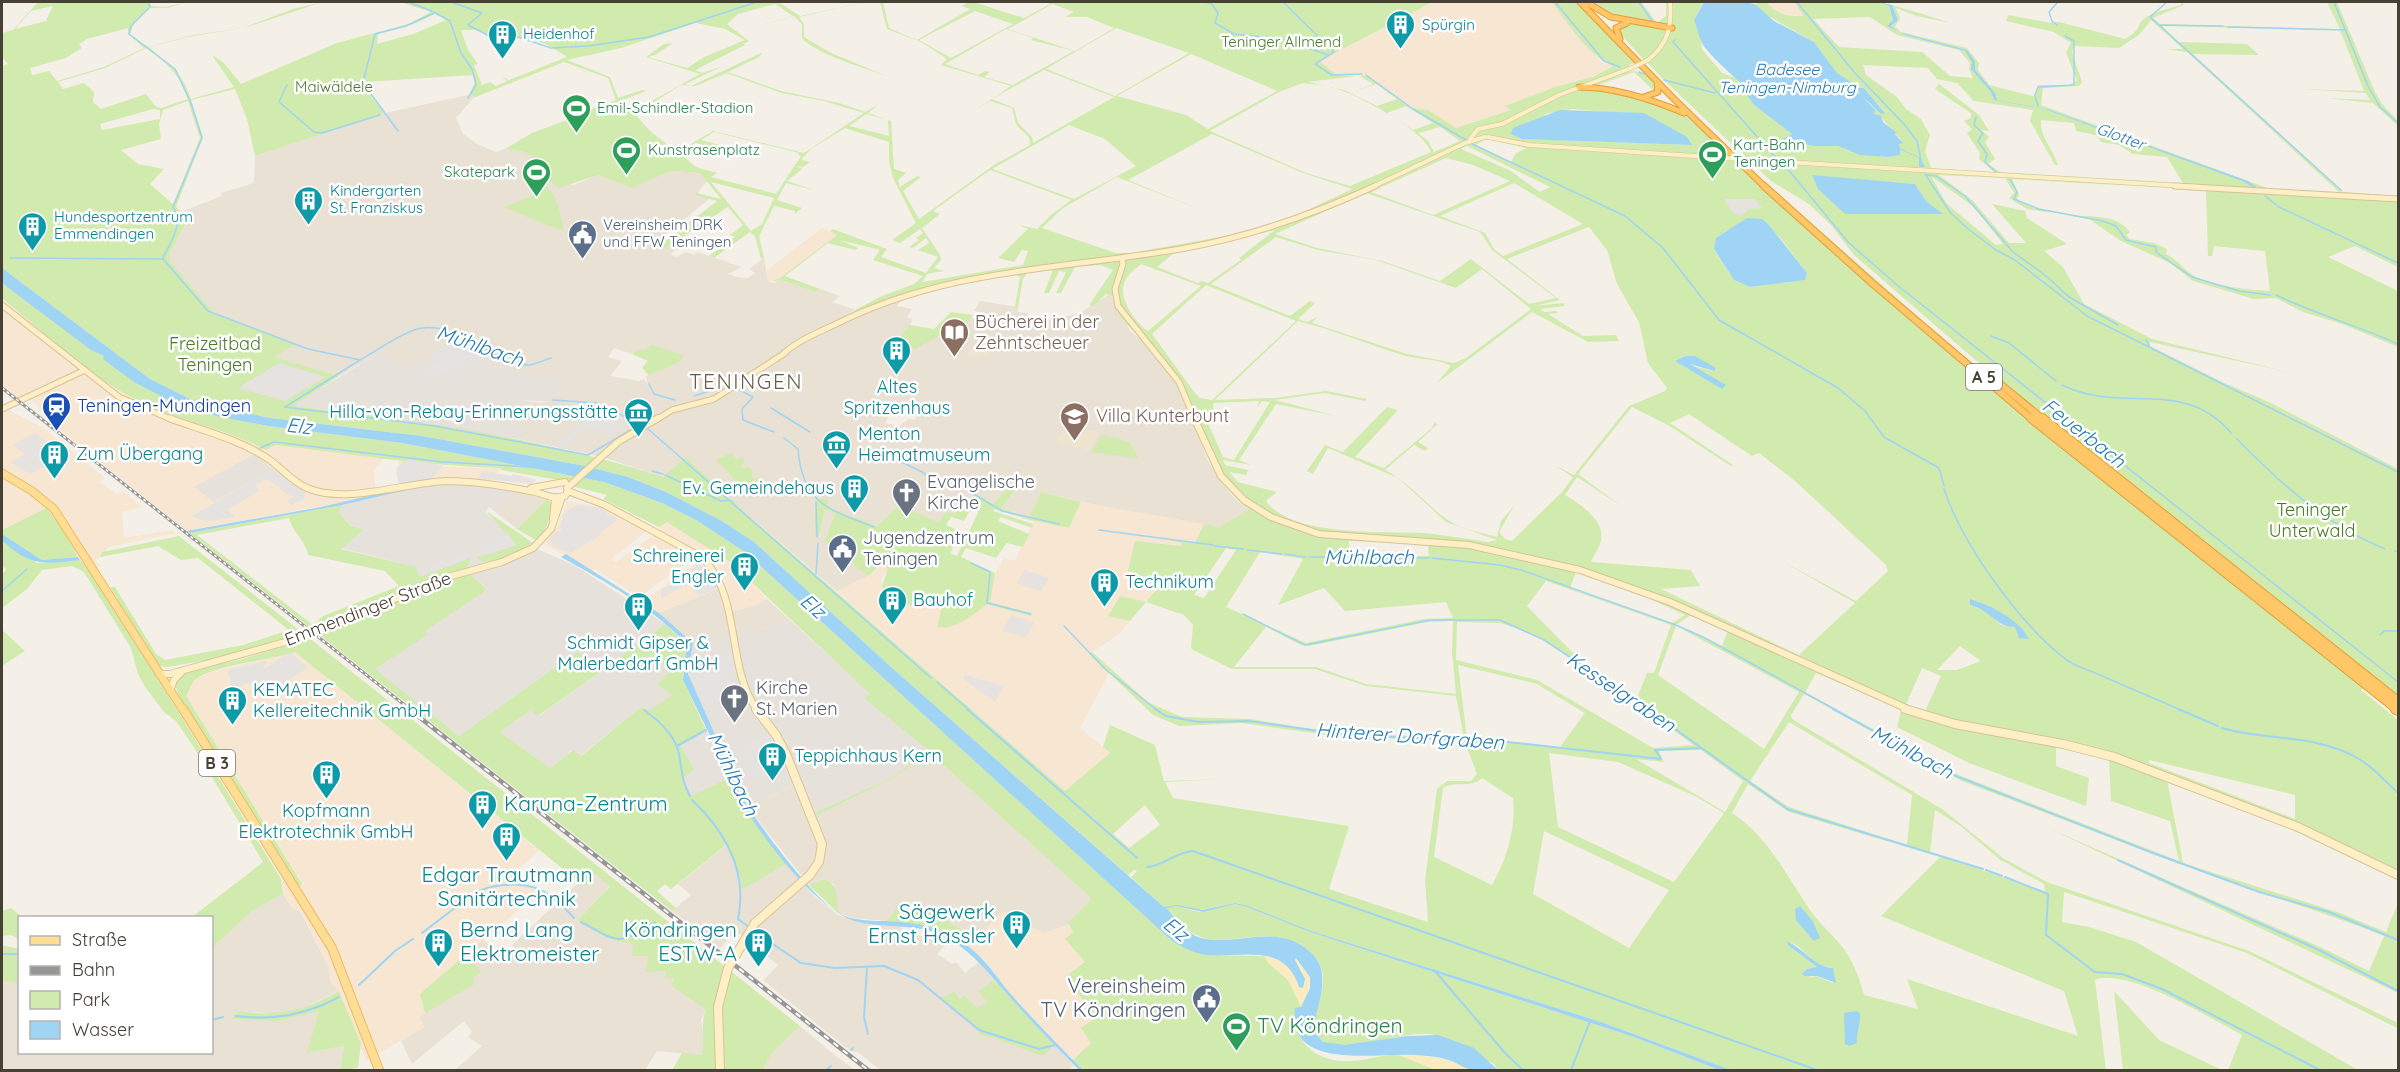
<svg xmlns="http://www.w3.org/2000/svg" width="2400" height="1072" viewBox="0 0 2400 1072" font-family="Quicksand,sans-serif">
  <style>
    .residential { fill: #e8e1d4; fill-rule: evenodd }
    .commercial { fill: #f7e6d1 }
    .industrial { fill: #e6e1db }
    .education { fill: #eee4d0 }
    .green { fill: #d1eaad; fill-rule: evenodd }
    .sand { fill: #faecc0 }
    .parking { fill: #e5e2df }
    .water { fill: #a0d4f4 }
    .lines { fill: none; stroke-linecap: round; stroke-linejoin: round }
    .stream-far1 { stroke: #a0d4f4; stroke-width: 1.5 }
    .stream { stroke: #a0d4f4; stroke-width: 2 }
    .secondary-far3-casing { stroke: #d7c394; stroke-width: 5 }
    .secondary-far2-casing { stroke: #d7c394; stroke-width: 7 }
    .secondary-far1-casing { stroke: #d7c394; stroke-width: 8 }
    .secondary-casing { stroke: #d7c394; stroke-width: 10 }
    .primary-far1-casing { stroke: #eabb5f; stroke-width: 9 }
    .primary-casing { stroke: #eabb5f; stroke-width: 10 }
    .highway-far3-casing { stroke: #e59c2f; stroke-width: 7 }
    .highway-far2-casing { stroke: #e59c2f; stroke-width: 8 }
    .highway-far1-casing { stroke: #e59c2f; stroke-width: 10 }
    .highway-casing { stroke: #e59c2f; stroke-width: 12 }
    .secondary-far3 { stroke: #ffefc6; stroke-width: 4 }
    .secondary-far2 { stroke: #ffefc6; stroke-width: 5 }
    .secondary-far1 { stroke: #ffefc6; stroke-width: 6 }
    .secondary { stroke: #ffefc6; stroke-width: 8 }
    .primary-far1 { stroke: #ffdd95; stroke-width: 7 }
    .primary { stroke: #ffdd95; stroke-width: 8 }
    .highway-far3 { stroke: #ffc767; stroke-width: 5 }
    .highway-far2 { stroke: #ffc767; stroke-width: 6 }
    .highway-far1 { stroke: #ffc767; stroke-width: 8 }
    .highway { stroke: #ffc767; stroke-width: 10 }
    .rail-far1-casing { stroke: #969696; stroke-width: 3 }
    .rail-casing { stroke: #969696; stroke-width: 4.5 }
    .rail-far1 { stroke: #fff; stroke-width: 1.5; stroke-dasharray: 3; stroke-linecap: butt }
    .rail { stroke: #fff; stroke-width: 2; stroke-dasharray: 6; stroke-linecap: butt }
    .secondary-bridge-far2-casing { stroke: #d7c394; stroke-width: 5; stroke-linecap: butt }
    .secondary-bridge-far1-casing { stroke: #d7c394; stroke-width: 8; stroke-linecap: butt }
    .secondary-bridge-casing { stroke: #d7c394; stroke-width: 10; stroke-linecap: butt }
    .secondary-bridge-far2 { stroke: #ffefc6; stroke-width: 4 }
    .secondary-bridge-far1 { stroke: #ffefc6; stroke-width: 6 }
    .secondary-bridge { stroke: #ffefc6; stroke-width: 8 }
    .labels { text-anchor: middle; stroke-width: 5; stroke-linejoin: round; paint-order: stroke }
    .far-culture-label { font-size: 15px; fill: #0d838f; stroke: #fff; text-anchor: start }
    .far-park-label { font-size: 15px; fill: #497c25; stroke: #fff }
    .far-leisure-label { font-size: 15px; fill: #27864d; stroke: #fff; text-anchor: start }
    .far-service-label { font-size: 15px; fill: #4e5e75; stroke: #fff; text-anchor: start }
    .far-water-label { font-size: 16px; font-style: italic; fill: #287bb1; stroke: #fff }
    .shield { fill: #fff; stroke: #7e7972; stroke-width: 1.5 }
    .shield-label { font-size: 16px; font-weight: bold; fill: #474035 }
    .education-label { font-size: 18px; fill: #785e54; stroke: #fff; text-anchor: start }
    .park-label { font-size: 18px; fill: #497c25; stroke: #fff }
    .culture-label { font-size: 18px; fill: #0d838f; stroke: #fff; text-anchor: start }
    .transit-label { font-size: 18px; fill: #164399; stroke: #fff; text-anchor: start }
    .worship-label { font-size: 18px; fill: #5b616d; stroke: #fff; text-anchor: start }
    .service-label { font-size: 18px; fill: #4e5e75; stroke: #fff; text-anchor: start }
    .street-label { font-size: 18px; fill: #474035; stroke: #fff }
    .water-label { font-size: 20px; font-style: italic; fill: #287bb1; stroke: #fff }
    .quarter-label { font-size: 21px; letter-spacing: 1.5px; fill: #6b5d4c; stroke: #fff }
    .near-culture-label { font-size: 21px; fill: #0d838f; stroke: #fff; text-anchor: start }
    .near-service-label { font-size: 21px; fill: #4e5e75; stroke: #fff; text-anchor: end }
    .near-leisure-label { font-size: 21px; fill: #27864d; stroke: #fff; text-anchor: start }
  </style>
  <rect width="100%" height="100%" fill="#f4f0e7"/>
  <!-- residential -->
  <path class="residential" d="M 469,95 L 475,96 L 456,118 L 463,134 L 477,144 L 496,152 L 505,149 L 525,152 L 542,161 L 538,163 L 548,169 L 540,172 L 565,185 L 574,185 L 598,175 L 631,188 L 672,171 L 700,173 L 707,181 L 696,195 L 710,198 L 662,238 L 667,240 L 659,247 L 664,249 L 669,245 L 678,249 L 670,254 L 677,257 L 686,252 L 694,255 L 697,252 L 742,267 L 728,274 L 737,277 L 748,278 L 755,273 L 749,269 L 764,258 L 768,281 L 774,283 L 781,280 L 815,292 L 820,289 L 840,296 L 832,302 L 862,312 L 905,295 L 897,306 L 912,309 L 907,317 L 912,319 L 910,325 L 900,338 L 909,340 L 906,345 L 916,349 L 931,339 L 945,335 L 957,323 L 966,324 L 971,318 L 983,320 L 987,314 L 974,311 L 980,301 L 1018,307 L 1017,312 L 1027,313 L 1028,323 L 1032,323 L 1078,314 L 1110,294 L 1130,331 L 1148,345 L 1176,382 L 1186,402 L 1191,416 L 1189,418 L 1164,422 L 1193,423 L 1207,459 L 1221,481 L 1235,499 L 1250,511 L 1220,527 L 1100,506 L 1041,492 L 1028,518 L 1001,508 L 1020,486 L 1012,482 L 992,505 L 976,498 L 973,505 L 954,514 L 946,512 L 938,522 L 899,505 L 877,526 L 828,507 L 828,498 L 815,500 L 815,536 L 819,536 L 825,509 L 835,514 L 825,540 L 868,576 L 837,591 L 740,508 L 735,503 L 736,501 L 728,497 L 686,457 L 663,477 L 603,457 L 518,439 L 523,431 L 502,414 L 523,400 L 539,403 L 552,401 L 565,391 L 555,389 L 565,378 L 492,366 L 485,357 L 451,343 L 409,369 L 379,353 L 339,376 L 273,357 L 295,344 L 214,313 L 171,263 L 169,255 L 186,224 L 183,222 L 181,212 L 222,196 L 221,193 L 254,183 L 255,156 L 380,114 ZM 614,348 L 632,354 L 639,349 L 676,364 L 646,376 L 648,386 L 644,379 L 639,381 L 610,376 L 622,361 L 608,357 ZM 888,402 L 904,406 L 910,402 L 917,403 L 915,406 L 920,408 L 915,420 L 909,419 L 899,426 L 885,423 L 891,412 L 889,411 L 892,408 L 885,405 Z
    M 513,491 L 547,499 L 517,529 L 489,507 L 497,508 Z
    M 720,588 L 726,613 L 757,605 L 767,599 L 791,621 L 738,635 L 734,632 L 693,643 L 659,613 Z
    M 929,752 L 1090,897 L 1090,901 L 1068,925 L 1043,933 L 1002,912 L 969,947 L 959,940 L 969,931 L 966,928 L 962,930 L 915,906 L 911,910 L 899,905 L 887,921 L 853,918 L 838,913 L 834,884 L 825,879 L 809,885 L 748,807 L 801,782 L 817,814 L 895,777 Z
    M 727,845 L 740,875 L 741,888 L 749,886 L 786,864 L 814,896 L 838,915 L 857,922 L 901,926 L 901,933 L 929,937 L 945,945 L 937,954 L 952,964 L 956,962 L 965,973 L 979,962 L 994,980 L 978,991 L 987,1002 L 977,1008 L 965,996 L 961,999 L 951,993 L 939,998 L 979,1030 L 978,1035 L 995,1038 L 1042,1055 L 1054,1045 L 1074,1066 L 1069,1070 L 880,1070 L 858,1052 L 854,1052 L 844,1046 L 763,980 L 778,965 L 736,931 L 720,948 L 672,911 L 691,895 L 678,884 Z
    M 596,873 L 610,885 L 577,921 L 609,939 L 633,944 L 641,954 L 649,956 L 674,977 L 673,986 L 706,1010 L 701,1020 L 705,1041 L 701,1055 L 657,1051 L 645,1070 L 455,1070 L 482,1046 L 468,1037 L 472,1032 L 464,1021 L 412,1064 L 401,1041 L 424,1027 L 419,1017 L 471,979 L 472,961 L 466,954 L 483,939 L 506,961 L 517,952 L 512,945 L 579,882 L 585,885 Z
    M 283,894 L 293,909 L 300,911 L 329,968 L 331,983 L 339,991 L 298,1010 L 278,1014 L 241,1011 L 231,1019 L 278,1021 L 319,1011 L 308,1053 L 344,1046 L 340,1070 L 2,1070 L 2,980 L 19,982 L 20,1052 L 212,1052 L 212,948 L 253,910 Z
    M 800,1026 L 832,1053 L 855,1070 L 763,1070 L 771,1054 Z"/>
  <!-- commercial -->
  <path class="commercial" d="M 1433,2 L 1552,2 L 1593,54 L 1603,63 L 1613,65 L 1595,76 L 1555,87 L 1506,106 L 1512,110 L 1455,128 L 1428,110 L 1413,108 L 1367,75 L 1337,75 L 1318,61 Z
    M 1767,2 L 1794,2 L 1805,16 L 1781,14 L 1771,8 Z
    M 822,228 L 838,234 L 778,280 L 767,281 L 767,270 Z
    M 2,298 L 86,367 L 115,387 L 149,406 L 241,438 L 266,450 L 275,445 L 384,458 L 374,471 L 376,496 L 186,531 L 53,424 L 33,401 L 28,398 L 21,401 L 2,386 Z
    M 2,402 L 12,412 L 42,427 L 99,473 L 105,478 L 99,482 L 116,494 L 123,491 L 142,507 L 122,512 L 124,538 L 171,530 L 176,533 L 109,547 L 96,560 L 100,567 L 88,573 L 61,526 L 46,508 L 2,530 Z
    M 405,459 L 443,467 L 502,468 L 489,480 L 434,478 L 398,484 L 396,469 L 400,460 Z
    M 567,501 L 603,508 L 647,531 L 611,559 L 616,562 L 662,529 L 646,520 L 666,521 L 730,562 L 767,599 L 757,605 L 733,611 L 724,577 L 716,565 L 700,553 L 639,597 L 596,569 L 593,571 L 544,544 L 557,527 Z
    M 1081,502 L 1204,524 L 1196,543 L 1159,538 L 1182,543 L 1162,582 L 1146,602 L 1117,601 L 1108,616 L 1130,621 L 1118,635 L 1089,654 L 1109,673 L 1080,728 L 1110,753 L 1065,791 L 837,591 L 868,576 L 880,565 L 889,568 L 882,578 L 882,586 L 943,607 L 937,626 L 943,628 L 965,620 L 987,604 L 1030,616 L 1031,613 L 990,602 L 994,576 L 1004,558 L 1015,561 L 1034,521 L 1069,528 Z
    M 697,563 L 711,572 L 720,588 L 659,613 L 645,599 Z
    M 295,652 L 539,851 L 514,873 L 536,892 L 536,895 L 420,994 L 425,1013 L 420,1018 L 424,1027 L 366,1061 L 341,994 L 331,983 L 329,968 L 301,911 L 293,909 L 283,894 L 282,882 L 290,877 L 297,887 L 302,883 L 186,696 L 190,685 L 198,678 L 215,671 Z
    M 1002,911 L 1043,933 L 1068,925 L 1073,932 L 1065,939 L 1085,962 L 1097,1017 L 1091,1043 L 1073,1060 L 1007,990 L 983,959 L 969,947 Z"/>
  <!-- industrial -->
  <path class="industrial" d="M 451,343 L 485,357 L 492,366 L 565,378 L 556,389 L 566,391 L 555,402 L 523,400 L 502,414 L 524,431 L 518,439 L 360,413 L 292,406 L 379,353 L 409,368 Z
    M 255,454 L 273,469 L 214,502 L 194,487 Z
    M 438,483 L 482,485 L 513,491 L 497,508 L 489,507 L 485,512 L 508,533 L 479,560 L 489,562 L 499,559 L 533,543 L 540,546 L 537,549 L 574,565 L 665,624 L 617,660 L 650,655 L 663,664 L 686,658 L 684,669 L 675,670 L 657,683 L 673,695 L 649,712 L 641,707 L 580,756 L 572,750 L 550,768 L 500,732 L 531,710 L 539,716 L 603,670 L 577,652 L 459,736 L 375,669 L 426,635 L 424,631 L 484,592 L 486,587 L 470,574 L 467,567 L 420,577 L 416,567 L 341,548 L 363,529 L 352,526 L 339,512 L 342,505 L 420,487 L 430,487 Z
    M 791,621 L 871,694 L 865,698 L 928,750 L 893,777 L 816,812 L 800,782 L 748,807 L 729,770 L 731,759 L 725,758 L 730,763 L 726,770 L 729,778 L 690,796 L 682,779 L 680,745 L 706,730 L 719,753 L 723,752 L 688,674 L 693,643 L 732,632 L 738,635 Z"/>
  <!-- education -->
  <path class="education" d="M 984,336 L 1002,339 L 987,355 L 978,358 L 965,355 Z
    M 1067,428 L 1100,432 L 1088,451 L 1055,442 Z"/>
  <!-- green -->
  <path class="green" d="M 38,2 L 150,2 L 151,6 L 166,7 L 187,2 L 168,8 L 150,8 L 133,25 L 130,34 L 148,47 L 193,35 L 243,28 L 293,9 L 323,2 L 244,28 L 192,36 L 149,47 C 172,68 180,68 191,99 L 234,87 L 212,55 L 223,62 L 241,84 L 337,43 L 408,24 L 431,12 L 400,2 L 782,2 L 780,3 L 800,16 L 866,2 L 799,17 L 804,24 L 804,37 L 831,53 L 889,77 C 866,68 817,55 802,38 L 802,24 L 794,16 L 751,28 L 793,16 L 775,4 L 738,14 L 727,24 L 749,41 L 743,44 L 756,49 L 745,45 L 695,70 L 702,73 L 723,66 L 685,84 L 691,86 L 763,52 L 759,57 L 728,72 L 781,91 L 839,103 L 865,112 L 878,105 L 868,113 L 891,121 L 894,169 L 906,173 L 898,180 L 900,187 L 917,176 L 921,177 L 903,191 L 919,219 L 994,165 L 1030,145 C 1031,133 1021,133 1016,124 C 1014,119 1014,113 1012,108 L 990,101 L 974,111 L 1011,86 L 941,65 L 947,59 L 921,42 L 887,29 L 880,2 L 883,2 L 889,28 L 917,40 L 970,9 L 962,6 L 968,2 L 960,2 L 976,3 L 1024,18 L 1050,4 L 1045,2 L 1433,2 L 1319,61 L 1337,75 L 1356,76 L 1308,82 L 1344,90 L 1377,106 L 1397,99 L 1376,84 L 1353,92 L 1373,84 L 1360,76 L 1367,75 L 1412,108 L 1428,110 L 1456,128 L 1511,110 L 1505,106 L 1555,87 L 1595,76 L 1613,66 C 1587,55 1569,24 1552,2 L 1577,2 L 1634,63 L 1629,65 L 1631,69 L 1623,73 C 1638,68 1649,73 1657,88 L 1655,92 L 1634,72 L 1599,85 L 1682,113 L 2026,416 L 2364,688 L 2361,690 L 2398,720 L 2398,878 L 2318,837 L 2167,780 L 2183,863 L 2337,912 L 2386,932 L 2398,903 L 2398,993 L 2048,828 L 2318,946 L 2369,971 L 2384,936 C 2318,909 2249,891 2183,865 L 2182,862 L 2179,864 L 1962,781 L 1804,694 L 1791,715 L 1792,719 L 1942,809 L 2003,858 L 2047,882 L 2249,951 L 2398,1023 L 2398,1037 L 2397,1028 L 2247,953 L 2064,892 L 2062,922 L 2089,927 L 2136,942 L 2358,1070 L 2228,1070 L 2242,1035 C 2214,1020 2125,966 2095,980 L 2106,1070 L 1731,1070 L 1601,1022 L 1311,931 L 1248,906 L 1235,903 L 1199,910 L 1176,906 L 1199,912 L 1235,904 L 1247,907 L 1310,932 L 1634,1037 L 1719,1070 L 1498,1070 L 1494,1064 C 1477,1055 1458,1042 1439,1036 C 1408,1026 1358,1055 1323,1042 L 1313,1030 C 1316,1011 1324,995 1323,975 C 1322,966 1316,958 1309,952 C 1270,917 1224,955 1191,932 L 1131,877 L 1137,871 L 1134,870 L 1128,875 L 891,667 L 754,542 L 722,521 L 666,492 L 628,477 L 585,466 L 422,436 L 269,418 L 192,400 L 150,379 L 2,268 L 2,66 L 8,64 L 2,57 L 2,33 L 13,30 ZM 1052,4 L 1074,12 L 1065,17 L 1087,17 L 1114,28 L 1075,51 L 1008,29 ZM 53,6 L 46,21 L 15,29 L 31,11 ZM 975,11 L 1013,24 L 951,58 L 919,40 ZM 435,14 L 446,20 L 413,34 L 377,44 L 378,34 L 416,23 ZM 696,23 L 725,29 L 745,40 L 704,57 L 687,68 L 648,57 L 655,55 L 673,43 L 664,44 L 646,57 L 700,74 L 634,111 L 628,110 L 620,101 L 646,91 L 642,90 L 618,98 L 610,77 L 567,60 L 621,48 ZM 128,28 L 128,34 L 144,48 L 104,67 L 57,81 L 49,71 L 32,75 L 30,68 L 66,58 L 82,48 L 79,44 L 87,39 ZM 1116,28 L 1189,53 L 1115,96 L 1046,69 ZM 1006,29 L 1033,38 L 1031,40 L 1074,51 L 1013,85 L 984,77 L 990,72 L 985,71 L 978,75 L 945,64 ZM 461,30 L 478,30 L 495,40 L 522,38 L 546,44 L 567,57 L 509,80 L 502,77 L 507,81 L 496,86 L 490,82 L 482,85 L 474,65 L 478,64 L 468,50 ZM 146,48 C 167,63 181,75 188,99 L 161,108 L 156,107 L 146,94 L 101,109 L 93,102 L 94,92 L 84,83 L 63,89 L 58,82 L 105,68 ZM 1191,54 L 1277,91 L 1208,129 L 1186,115 L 1117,96 ZM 564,62 L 608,78 L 616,100 L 573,116 L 564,113 L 567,120 L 532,133 L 505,149 L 525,152 L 541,161 L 537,163 L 547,169 L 539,173 L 559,188 L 598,175 L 631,188 L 672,171 L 700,173 L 721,199 L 697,193 L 695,195 L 717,201 L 658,247 L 664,249 L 728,207 L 743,225 L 730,235 L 735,237 L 709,256 L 714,258 L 750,232 L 755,236 L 761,259 L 764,258 L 759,236 L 774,206 L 795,211 L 795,214 L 802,208 L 777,200 L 786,183 L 817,191 L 787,181 L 802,169 L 797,166 L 803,167 L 810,162 L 801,160 L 811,149 L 845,128 L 889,142 L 889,161 L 893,178 L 916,223 L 892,240 L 900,243 L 920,229 L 923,233 L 916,238 L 919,240 L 909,247 L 913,248 L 926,238 L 929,243 L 918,250 L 938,257 L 926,273 L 881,257 L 887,249 L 833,229 L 830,231 L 837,235 L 780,278 L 770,282 L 781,280 L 815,292 L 820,289 L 785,276 L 828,243 L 855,250 L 858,248 L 840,240 L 880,250 L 873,260 L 923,276 L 914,284 L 882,296 L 855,310 L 862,312 L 945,284 L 1012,274 L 1020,277 L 1015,307 L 1018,307 L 1023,279 L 1027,273 L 1053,270 L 1044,293 L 1049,293 L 1059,271 L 1066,272 L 1056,293 L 1061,293 L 1075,267 L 1101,265 L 1113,270 L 1089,305 L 1093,306 L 1106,294 L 1112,296 C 1118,322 1134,329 1150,348 C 1167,369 1182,390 1191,416 L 1163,422 L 1165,425 L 1193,423 C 1207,457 1220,486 1249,510 L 1220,527 L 1204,524 L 1195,543 L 1159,538 L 1182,543 L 1180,546 L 1135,541 L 1128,571 L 1162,583 L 1146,602 L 1120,596 L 1108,616 L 1130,621 L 1146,602 L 1184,615 L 1193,625 L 1191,648 L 1193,650 L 1232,669 L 1315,669 L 1366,686 L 1456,696 L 1464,738 L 1336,733 L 1251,719 L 1182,717 L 1149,703 L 1092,652 L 1089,654 L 1153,715 L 1179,726 L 1242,723 L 1341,737 L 1464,740 L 1477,774 L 1471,781 L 1447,781 L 1437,789 L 1425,880 L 1428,922 L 1329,889 L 1349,826 L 1173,798 L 1165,782 L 1221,779 L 1164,781 L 1155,745 L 1110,725 L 1103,747 L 1110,753 L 1065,791 L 740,508 L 735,503 L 736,501 L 728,497 L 686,457 L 663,477 C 543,438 418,420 293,406 L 339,376 L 274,357 L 296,344 L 214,313 L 171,263 L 169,255 L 186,223 L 183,222 L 181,212 L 176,207 L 203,137 L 191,100 L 235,89 L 247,119 L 255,156 L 385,113 L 371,96 L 365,82 L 473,75 L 475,82 L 469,95 L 475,96 L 473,98 ZM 1044,70 L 1114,97 L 1033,143 L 1032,137 L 1018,123 L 1014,108 L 992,99 ZM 727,73 L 782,93 L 824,101 L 864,113 L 804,153 L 713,131 L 677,152 L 650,131 L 635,114 L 681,85 L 695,86 ZM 1303,83 C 1316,85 1329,85 1340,90 C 1361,97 1425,131 1431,152 L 1350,186 L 1306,173 L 1210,131 L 1279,92 ZM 188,101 L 200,138 L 173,204 L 150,184 L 164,169 L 138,164 L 121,150 L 161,139 L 159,124 L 163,110 ZM 1406,106 L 1433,123 L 1413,130 L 1387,113 ZM 153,109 L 160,110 L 160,119 L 102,130 L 100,124 ZM 1572,109 C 1616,114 1658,110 1691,145 L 1532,139 L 1545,114 ZM 866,114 L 888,120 L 889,136 L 849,126 ZM 1069,125 L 1105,139 L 1136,166 L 1074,199 L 992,169 ZM 1440,127 L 1460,141 L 1434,152 L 1428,141 L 1418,133 ZM 714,132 L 799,153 L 798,155 L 801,156 L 776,194 L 711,177 L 717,173 L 696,167 L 678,152 L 696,143 L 729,152 L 735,149 L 701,140 ZM 1212,134 L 1303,173 L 1352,189 L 1297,215 L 1242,233 L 1131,253 L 1116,253 L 1042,228 L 1063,208 L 1117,177 L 1204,211 L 1128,180 ZM 1484,140 L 1490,140 L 1526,148 L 1516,153 L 1511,162 L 1476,145 ZM 1467,146 L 1550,187 L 1540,192 L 1509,170 L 1461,149 ZM 1446,158 L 1473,165 L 1510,181 L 1433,215 L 1371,192 ZM 990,170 L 1071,200 L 1051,215 L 1037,229 L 1019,225 L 1028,229 L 998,258 L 1014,262 L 1022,250 L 1028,251 L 1023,265 L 922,282 L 927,274 L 944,271 L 934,268 L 941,260 L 940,255 L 922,228 L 940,214 L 933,211 ZM 711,182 L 774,198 L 762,224 L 751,231 ZM 1514,183 L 1583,224 L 1503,256 L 1494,249 L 1485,233 L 1440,216 ZM 1366,193 L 1480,232 L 1492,250 L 1556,298 L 1529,304 L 1471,259 L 1440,281 L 1382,261 L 1317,248 L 1275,234 ZM 1589,227 L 1607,250 L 1617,284 L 1639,322 L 1648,363 L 1667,388 L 1665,391 L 1629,406 L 1574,475 L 1554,465 L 1573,477 L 1562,492 L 1512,541 L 1505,539 L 1499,532 L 1514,506 L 1501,521 L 1497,537 C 1484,533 1469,531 1456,525 C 1429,510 1413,484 1385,470 L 1414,445 L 1425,451 L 1428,448 L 1418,442 L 1438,424 L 1434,423 L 1432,428 L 1384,468 L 1355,457 L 1398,410 L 1387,407 L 1343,452 L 1325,445 L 1307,471 L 1313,474 L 1328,448 L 1398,478 L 1446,522 L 1497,540 L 1488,542 C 1466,539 1445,535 1423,533 C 1381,531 1292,537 1266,501 L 1277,492 L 1238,482 L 1229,472 L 1246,475 L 1248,470 L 1225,465 L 1223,460 L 1251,465 L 1239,460 L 1276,404 L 1336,416 L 1275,400 L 1325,393 L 1365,401 L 1367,399 L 1326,391 L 1275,398 L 1215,400 L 1298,321 C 1335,330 1369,345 1406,356 C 1421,360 1436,358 1451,366 L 1437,383 L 1532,312 L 1588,342 L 1619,341 L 1616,335 L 1583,336 L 1548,314 L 1558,313 L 1556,311 L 1544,312 L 1540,309 L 1565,306 L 1563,303 L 1534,306 L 1560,300 L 1507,259 ZM 1275,230 L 1239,258 L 1241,260 L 1208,283 L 1202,281 L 1198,283 L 1157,267 L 1174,253 ZM 1726,233 L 1779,236 L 1807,273 L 1805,280 L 1750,287 L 1734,280 L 1714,250 L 1716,239 ZM 1276,237 L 1318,250 L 1376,260 L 1456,288 L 1482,269 L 1531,309 L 1466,358 L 1454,363 L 1407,354 L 1312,323 L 1317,317 L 1307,322 L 1298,319 L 1315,303 L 1310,301 L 1290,316 L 1211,284 ZM 1141,264 L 1201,286 L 1148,331 C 1135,322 1117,298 1125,281 C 1127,275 1137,268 1141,264 ZM 1206,285 L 1296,321 L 1212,400 L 1200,398 L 1195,393 L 1152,334 ZM 1695,356 L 1713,371 L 1689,365 L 1725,386 L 1722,388 L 1675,361 ZM 1259,401 L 1257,407 L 1262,401 L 1270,402 L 1234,460 L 1223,457 L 1208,423 L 1214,415 L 1213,403 ZM 1632,407 L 1668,425 L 1731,466 L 1733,465 L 1670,423 L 1689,414 L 1752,456 L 1759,453 L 1795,481 L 1885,564 L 1888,571 L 1856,601 L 1778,559 L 1855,603 L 1799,655 L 1661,589 L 1700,586 L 1691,570 L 1591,562 C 1594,555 1599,548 1601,541 C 1606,521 1580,504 1565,495 L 1577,477 L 1621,506 L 1578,474 ZM 1349,541 L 1425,543 L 1428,545 L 1429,556 L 1349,556 ZM 1226,548 L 1236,550 L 1204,598 L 1194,595 ZM 1260,552 L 1303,559 L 1278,605 L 1324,588 L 1345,611 L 1446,602 L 1453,618 L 1424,619 L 1306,643 L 1226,607 ZM 1576,572 L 1646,597 L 1685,615 L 1672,623 L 1570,588 ZM 1546,581 L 1671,625 L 1654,673 L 1647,673 L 1637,698 L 1579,659 L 1527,606 ZM 1976,601 L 2000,613 L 2029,636 L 2015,627 L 2001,625 L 1983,608 L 1970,605 ZM 1691,615 L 1728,631 L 1722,646 L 1676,625 ZM 1453,621 L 1452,652 L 1456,694 L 1366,684 L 1316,667 L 1234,667 L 1266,627 L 1299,644 L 1309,646 L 1427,622 ZM 1457,622 L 1500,623 L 1520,629 L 1545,641 L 1635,701 L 1693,745 L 1653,748 L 1537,680 L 1456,660 ZM 1676,626 L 1799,692 L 1764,749 L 1658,675 ZM 1960,646 L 1981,661 L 1957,670 L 1937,670 ZM 1458,665 L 1537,684 L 1585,713 L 1560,747 L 1467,738 ZM 1922,668 L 1941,676 L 1925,711 L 1906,704 ZM 1816,673 L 1898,708 L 1901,711 L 1897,727 L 1969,763 L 2086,806 L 2089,778 L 2056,766 L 2056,747 L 2109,759 L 2111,801 L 2170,821 L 2179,861 L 1956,774 L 1805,692 ZM 1789,722 L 1912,795 L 1907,845 L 1789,807 L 1750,781 ZM 1701,750 L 1743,781 L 1725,812 L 1636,759 L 1664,762 L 1659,751 ZM 1549,753 L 1618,762 L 1695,796 L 1724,813 L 1674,882 L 1558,827 ZM 2149,760 L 2295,795 L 2295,819 L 2149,763 ZM 1482,778 L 1513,798 C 1516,829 1507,858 1492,885 L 1434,857 L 1443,788 C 1456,780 1471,789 1482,778 ZM 1748,784 L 1789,812 L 1940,857 L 1881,916 L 2064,991 L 2078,1036 L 1907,979 L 1918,1009 L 1864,995 C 1860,980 1855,966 1846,952 C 1836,937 1820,925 1810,910 C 1785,874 1769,837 1732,813 ZM 1145,805 L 1160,825 L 1129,848 L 1113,834 ZM 1935,810 L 1962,827 L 1999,859 L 2044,884 L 2045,892 L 1930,852 ZM 1544,831 L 1669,890 L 1629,948 L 1533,894 ZM 1790,942 L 1799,947 L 1815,963 L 1833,968 L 1833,983 L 1816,976 L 1809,978 L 1818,968 L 1789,946 Z
    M 1588,2 L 1641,2 L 1657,23 L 1666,16 L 1666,2 L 1703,3 L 1694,20 L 1700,33 L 1702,49 L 1722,73 L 1739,79 L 1754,105 L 1792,134 L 1782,141 L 1822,146 L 1825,145 L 1803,141 L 1836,142 L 1846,150 L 1864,155 L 1888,157 L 1900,155 L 1899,145 L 1902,141 L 1881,117 L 1877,115 L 1879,117 L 1871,120 L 1862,117 L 1866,112 L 1876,112 L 1861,96 L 1881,114 L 1885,112 L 1864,88 L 1857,89 L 1861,95 L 1857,93 L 1855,86 L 1837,73 L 1814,42 L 1744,2 L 1757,4 L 1757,2 L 1767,2 C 1775,15 1790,16 1804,16 L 1794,2 L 1878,2 L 1889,6 L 1893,20 L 1887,26 L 1905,35 L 1965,51 L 1972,62 L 1972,69 L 1992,93 L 1993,99 L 2044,109 L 2255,185 L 2047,109 L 1997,100 L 1975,70 L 1967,50 L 1899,32 L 1891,26 L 1898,20 L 1892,5 L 1883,2 L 1951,23 L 1917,16 L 1896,8 L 1900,18 L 1895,27 L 1901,32 L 1967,48 L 1979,63 L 1978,70 L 1989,85 L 2036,97 L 2038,85 L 2068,85 L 2077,81 L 2066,52 L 2071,43 L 2054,32 L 2006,21 L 2008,15 L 2051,23 L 2059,22 L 2125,39 C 2141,31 2136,25 2145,18 C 2156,11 2169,9 2181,5 L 2182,2 L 2184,5 L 2153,18 L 2160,24 L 2340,29 L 2327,2 L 2337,2 L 2375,92 L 2382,104 L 2398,121 L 2398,126 L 2373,103 L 2325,98 L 2370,100 L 2366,93 L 2299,89 L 2364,91 L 2340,30 L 2162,26 L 2179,42 L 2247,44 L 2259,55 L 2193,54 L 2343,192 L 2398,196 L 2398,267 L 2355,246 L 2328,257 L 2398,291 L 2398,347 L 2342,324 L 2303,312 L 2276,298 L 2254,299 L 2193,281 L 2170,263 L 2121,241 L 2089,219 L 2027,209 L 2009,198 L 2014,193 L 2005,178 L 1939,175 L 1972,200 L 2009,243 L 2026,243 L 1992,204 L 2025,211 L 2027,218 L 2067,244 L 2044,251 L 2063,267 L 2084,304 L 2152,339 L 2288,372 L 2150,342 L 2150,346 L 2222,382 L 2269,402 L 2398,469 L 2398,697 L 2188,533 L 1966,352 L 1854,255 L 1831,225 L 1809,204 L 1771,181 L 1664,80 L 1647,62 L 1649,60 L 1643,59 L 1618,31 L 1617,28 L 1629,23 ZM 1870,17 L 1897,35 L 1959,50 L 1970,63 L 1969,69 L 1973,78 L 1950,76 L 1922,52 L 1839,47 L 1813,19 ZM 2151,20 L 2183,49 L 2166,49 L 2187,52 L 2339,192 L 2270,189 L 2041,105 L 2043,88 L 2079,86 L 2082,82 L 2072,52 L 2075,46 L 2119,48 L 2140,34 ZM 1863,65 L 1928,68 L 1937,79 L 1957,83 L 1974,101 L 2033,110 L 2030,121 L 2055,165 L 2058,165 C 2053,148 2040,138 2041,120 L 2074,123 L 2076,131 L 2096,135 L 2101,142 L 2119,145 L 2133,154 L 2167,157 L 2183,183 L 2000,172 L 1988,164 L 1995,159 L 1985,142 L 1989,137 L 1981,130 L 1989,131 L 1979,115 L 1939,84 L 1935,89 L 1971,113 L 1971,118 L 1964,121 L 1972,129 L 1967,133 L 1980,153 L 1979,159 L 1994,172 L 1931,168 L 1925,151 L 1930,135 L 1921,119 L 1906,109 L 1897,97 L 1866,75 ZM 1812,176 L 1915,184 L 1926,201 L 1942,214 L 1845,214 ZM 1931,176 L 1974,207 L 2003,244 L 1996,245 L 1946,203 ZM 2012,179 L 2206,190 L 2208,256 L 2212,256 L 2214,246 L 2265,251 L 2270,291 C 2251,290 2212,286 2196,277 C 2185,271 2178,260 2166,254 L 2167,249 L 2154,243 L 2130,239 L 2126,235 L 2130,232 C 2113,210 2081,219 2057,214 C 2044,211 2032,206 2020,202 L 2017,199 L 2019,194 Z
    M 1728,149 L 1933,330 L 2125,492 L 1892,297 Z
    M 545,185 C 558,197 560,213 564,230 L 552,227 L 504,207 L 540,193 L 536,188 Z
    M 2,283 L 104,356 L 134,382 L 170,401 L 216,416 L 268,426 L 402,443 L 604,482 L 662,503 L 696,520 L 745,552 L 1171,940 L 1206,955 L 1265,956 C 1268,965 1275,968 1281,973 C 1292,982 1297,995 1301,1007 L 1293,1020 C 1299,1048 1323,1063 1351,1061 C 1368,1061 1386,1052 1402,1056 C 1413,1058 1426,1065 1436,1070 L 1083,1070 L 1073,1060 L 1091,1043 L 1081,1028 L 1097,1017 L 1065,977 L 1085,962 L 1065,939 L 1073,932 L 1068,923 L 1090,901 L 1090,897 L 929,752 L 895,777 L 817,815 L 816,812 L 893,777 L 928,750 L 864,698 L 870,694 L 730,562 L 667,522 L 659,527 L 603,499 L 607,495 L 575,487 L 565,481 L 501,470 L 501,468 C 426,466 352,454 275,445 L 266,450 C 225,428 178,421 137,400 C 87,375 45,333 2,298 Z
    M 951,312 L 973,315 L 966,325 L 957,323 C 944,336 932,338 916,349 L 906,346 L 909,340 L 899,338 L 910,325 L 934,329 Z
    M 652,345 L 685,356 L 676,364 L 649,375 L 642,368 L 648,361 L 632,354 L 639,349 L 645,350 Z
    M 1102,435 L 1130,442 L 1138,458 L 1091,452 Z
    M 731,453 L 737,460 L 742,457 L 745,463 L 740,466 L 744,469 L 749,467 L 754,474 L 751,475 L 753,479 L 757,478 L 760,483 C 748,487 741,487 732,479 L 733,477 L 716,460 Z
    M 1012,482 L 1020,485 L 1001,508 L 1028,518 L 1041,492 L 1081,502 L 1069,528 L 1030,520 L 994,509 L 993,511 L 1033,524 L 1032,528 L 1001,517 L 998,521 L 1029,534 L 1023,547 L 1007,543 L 996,558 L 966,548 L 961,557 L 995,573 L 990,602 L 1031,613 L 1030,616 L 987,604 C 975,614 953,631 937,627 L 942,607 L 891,604 L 891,590 L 884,590 L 882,586 L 888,568 L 880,565 L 868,576 L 827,543 L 825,540 L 835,514 L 825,509 L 819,536 L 815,536 L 815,500 L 828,498 L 828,507 L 877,526 L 899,505 L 938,522 L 946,512 L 955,514 L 962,503 L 973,505 L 976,498 L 971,494 L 973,492 L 993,504 ZM 973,505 L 977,506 L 978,513 L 957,556 L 950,553 L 961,532 L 946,525 L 951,517 L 964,521 Z
    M 547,499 L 552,504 C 551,518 547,530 536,540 L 517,529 Z
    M 342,505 L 339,512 L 351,526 L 364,529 L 341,549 L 416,567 L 420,577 L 470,558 L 470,563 L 467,567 L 470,574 L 486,588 L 484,592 L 425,631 L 427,635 L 375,669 L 459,736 L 577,652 L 603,670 L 538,716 L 531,710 L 500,732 L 550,768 L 573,750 L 581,756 L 641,707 L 649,711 L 672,695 L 657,684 L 667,674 L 684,669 L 683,680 L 706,730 L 680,745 L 694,769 L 682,779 L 690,796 L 729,778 L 751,816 L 786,864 L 749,886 L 741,889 L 740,875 L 726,845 L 671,889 L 665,884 L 657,891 L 676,908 L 672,911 L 189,533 ZM 289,518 C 293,534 305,539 308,555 L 385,571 L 399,586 L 323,616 L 313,625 L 197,535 Z
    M 46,508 L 61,526 L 78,557 L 42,560 L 2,534 L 2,530 Z
    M 485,510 L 533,543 C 519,552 496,566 479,560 L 477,557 L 516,545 Z
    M 179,536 L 304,634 L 225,657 L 167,667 L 159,666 L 110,587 L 115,587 L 156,654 L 165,660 L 243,645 L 289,630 L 198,558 L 181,560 L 158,546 L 100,557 L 102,552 Z
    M 2,540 L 37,563 L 80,560 L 102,588 L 281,879 L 283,894 L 253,910 L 212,948 L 212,918 L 192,917 L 263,862 L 195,749 L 176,721 L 164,712 L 145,687 L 138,674 L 131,648 L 84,572 L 72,566 L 42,570 L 27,589 L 2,608 L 2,575 L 6,569 L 2,566 Z
    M 665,624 L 687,645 L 686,658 L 663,664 L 650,655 L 631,670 L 616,660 Z
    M 2,630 L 25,651 L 2,666 Z
    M 309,638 L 800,1026 L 771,1054 L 763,1070 L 672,1070 L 682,1053 L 701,1055 C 707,1038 699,1026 706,1010 L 672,986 L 674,978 L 665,977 L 666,971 L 645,972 L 649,956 L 632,956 L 633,944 L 609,939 L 577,921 L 610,886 L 596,874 L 585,886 L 579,882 L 295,652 C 266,661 225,663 199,677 C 191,682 190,689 186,696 L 302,884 L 297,887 L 183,705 L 174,682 L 184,671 L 239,660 Z
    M 825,879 C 839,885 837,899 838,913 L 809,885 Z
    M 899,905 L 911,910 L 915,906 L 930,913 L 933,910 L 937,912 L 936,915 L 962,930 L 966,928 L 969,930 L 959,940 L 944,931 L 887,921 Z
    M 11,908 L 22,917 L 20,918 L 19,939 L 11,935 L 2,936 L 2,911 Z
    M 2,945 L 19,949 L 18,984 L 2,980 Z
    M 466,954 L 481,972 L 472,979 L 474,984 L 425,1013 L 420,994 Z
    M 994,980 L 1054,1045 L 1042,1056 L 995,1038 L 978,1035 L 979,1030 L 939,998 L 954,992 L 960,999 L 964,995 L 977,1008 L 987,1002 L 978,991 Z
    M 339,991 L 361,1044 L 358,1068 L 340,1070 L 344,1046 L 307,1053 L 319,1011 L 278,1021 L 230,1019 L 241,1011 C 277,1018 308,1009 339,991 Z
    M 2114,991 L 2159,1040 L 2222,1070 L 2123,1070 Z"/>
  <!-- sand -->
  <path class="sand" d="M 1265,956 C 1284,960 1293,968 1299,986 L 1302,971 L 1295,958 C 1315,967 1312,991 1301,1007 L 1288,980 L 1267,962 Z
    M 1415,1055 L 1447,1059 L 1473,1070 L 1436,1070 L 1401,1056 Z"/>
  <!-- parking -->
  <path class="parking" d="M 1723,199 L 1755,199 L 1762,208 L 1749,209 L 1740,216 L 1732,211 Z
    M 451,343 L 483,357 L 475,365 L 467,364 L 455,372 L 430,376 L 422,372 L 438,361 L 429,357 Z
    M 279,363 L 326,377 L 285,401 L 238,388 Z
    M 604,406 L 627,419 L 625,421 L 630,425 L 612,436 L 589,428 L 572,439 L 574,440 L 562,449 L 553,446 Z
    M 35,433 L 48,442 L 45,444 L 64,456 L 30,474 L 10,462 L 26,454 L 12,445 Z
    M 405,459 L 418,461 L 443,465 L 432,479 L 402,483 L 398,482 L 397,469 Z
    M 273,469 L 305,492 L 304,499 L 291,505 L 287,501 L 295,496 L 288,495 L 279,488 L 281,486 L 278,487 L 267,479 L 255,485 L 260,490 L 227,510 L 235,517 L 207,522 L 192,516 Z
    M 483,471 L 511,476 L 513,474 L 536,480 L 531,484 L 478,478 Z
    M 577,505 L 601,508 L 608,512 L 605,514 L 618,519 L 599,534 L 600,535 L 571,553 L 553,546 L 549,539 L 555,532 L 560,532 L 562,528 L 559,527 L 565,512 Z
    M 508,533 L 516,545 L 480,557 L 477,545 Z
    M 467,552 L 470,558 L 420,577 L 417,569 Z
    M 700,564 L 710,571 L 718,585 L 715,589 L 699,596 L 690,583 L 661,598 L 661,589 L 688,578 L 683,574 Z
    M 1024,570 L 1049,578 L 1041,591 L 1017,584 Z
    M 1011,615 L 1034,623 L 1026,637 L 1002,631 Z
    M 290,652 L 308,668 L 265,695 L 252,682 L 233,689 L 230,685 L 230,678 L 227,673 L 230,669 L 268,661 L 262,670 Z
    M 733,654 L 737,673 L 731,674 L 732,688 L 738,687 L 743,697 L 708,711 L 689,676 L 691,665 Z
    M 965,675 L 1004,686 L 995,702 L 963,679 Z
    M 768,732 L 788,767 L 754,781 L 740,747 Z"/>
  <!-- water -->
  <path class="water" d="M 1704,2 L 1745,2 L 1756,5 L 1774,21 L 1814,42 L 1837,73 L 1854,84 L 1857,93 L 1860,94 L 1857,88 L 1864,88 L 1885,113 L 1881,114 L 1862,96 L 1876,111 L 1873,113 L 1881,116 L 1883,122 L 1897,133 L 1895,134 L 1903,143 L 1899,144 L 1900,148 L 1920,158 L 1925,167 L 1919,167 L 1919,158 L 1900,149 L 1900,155 L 1888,157 L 1860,155 L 1838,146 L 1815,146 L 1781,140 L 1792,134 L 1754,105 L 1745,92 L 1747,88 C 1736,79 1708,54 1702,43 C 1699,37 1697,27 1694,20 Z
    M 1878,2 L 1892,5 L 1898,20 L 1891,26 L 1899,32 L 1967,50 L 1975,62 L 1975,70 L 1995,93 L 1997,100 L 2047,109 L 2248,181 L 2267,195 L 2242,181 L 2044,109 L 1994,100 L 1991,92 L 1971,69 L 1972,62 L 1965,51 L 1905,35 L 1887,26 L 1893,20 L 1889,6 Z
    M 1560,110 L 1644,113 L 1687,137 L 1692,145 L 1522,139 L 1511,134 L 1513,128 Z
    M 1812,175 L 1915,184 L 1926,201 L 1943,214 L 1845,214 L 1818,189 Z
    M 1747,218 L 1762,219 L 1769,225 L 1807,273 L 1805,280 L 1750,287 L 1734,280 L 1714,249 L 1716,238 Z
    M 2,268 L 150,379 L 192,400 L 269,418 L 422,436 L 585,466 L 628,477 L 666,492 L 722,521 L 754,542 L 891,667 L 1164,907 L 1177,905 L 1202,910 L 1235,903 L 1248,906 L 1311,931 L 1601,1022 L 1731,1070 L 1719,1070 L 1634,1037 L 1310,932 L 1247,907 L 1235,904 L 1203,912 L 1176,906 L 1166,908 C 1174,917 1189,935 1201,938 C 1238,947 1275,922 1309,951 C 1316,957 1322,966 1322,975 C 1324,995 1316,1011 1313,1030 L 1323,1042 L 1345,1045 L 1407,1036 L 1438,1035 L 1474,1048 L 1498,1070 C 1491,1070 1483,1071 1475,1070 C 1466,1070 1458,1063 1449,1060 C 1440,1057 1427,1056 1417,1055 C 1376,1052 1286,1072 1295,1008 L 1301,1007 L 1310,988 L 1310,977 L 1296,958 L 1295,960 L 1305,979 L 1303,988 L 1299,987 C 1285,942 1242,958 1206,955 C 1193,953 1182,947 1171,940 L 745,552 L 696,520 L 662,503 L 604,482 L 402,443 L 268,426 L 216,416 L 170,401 L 134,382 L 103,359 L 104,356 L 91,350 L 2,283 Z
    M 1686,356 L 1695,356 L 1716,368 L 1714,371 L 1690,364 L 1726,385 L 1722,389 L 1675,361 Z
    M 416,485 L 435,487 L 420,487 L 342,505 L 189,533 L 186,531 L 321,507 Z
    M 2,534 L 42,560 L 78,557 L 80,560 C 44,564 30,567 2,540 Z
    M 566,554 L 659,613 L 693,643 L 688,674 L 723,752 L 719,754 L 683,680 L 687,645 C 654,608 604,581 561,557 Z
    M 1970,599 C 1990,605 2020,620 2029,639 L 2019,638 L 2015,627 C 1995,627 1990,609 1970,605 Z
    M 727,757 L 731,759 C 731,764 729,768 730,772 C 738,801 813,899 838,913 C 853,921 871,921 887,921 C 918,923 944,927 969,947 C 985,959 995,975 1008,991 C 1032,1018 1058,1045 1083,1070 L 1079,1070 C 1054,1045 1030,1020 1007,994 C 989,974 974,954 951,940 C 924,922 888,929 858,922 C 815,913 739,811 726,770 L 730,762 L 723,758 Z
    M 1800,906 L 1812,920 L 1820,938 L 1814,941 L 1796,920 L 1795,909 Z
    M 1786,941 C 1804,948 1812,966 1833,968 L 1836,983 L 1817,976 L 1804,976 L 1802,974 L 1807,969 L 1817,967 L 1789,946 Z
    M 1856,1011 L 1860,1013 C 1861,1024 1856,1032 1857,1043 L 1849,1046 L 1845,1044 L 1844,1013 Z"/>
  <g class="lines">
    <!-- stream-far1 -->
    <path class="stream-far1" d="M 148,2 L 150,7
      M 408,2 L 432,11
      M 451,2 L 482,13 L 468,25 L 497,40 L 518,37 L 551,48 L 588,46 L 649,37 L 757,2
      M 1200,2 L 1211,3 L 1218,13 L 1215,23 L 1234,34 L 1281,39 L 1328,55
      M 1283,2 L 1334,52 L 1315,64 L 1332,75 L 1362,74
      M 1555,2 L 1604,61 L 1620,67
      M 1639,2 L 1652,21
      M 1797,2 L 1854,72 L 1903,123 L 1917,141 L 1921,160
      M 2167,2 L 2150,17 L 2159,25 L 2223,26
      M 2334,2 L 2368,86 L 2380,107 L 2398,123
      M 149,8 L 131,26 L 129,34 L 175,69 L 189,99
      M 434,12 L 450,21 L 461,53 L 472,69 L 476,85 L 468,98
      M 2057,25 L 2052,21 L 2049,12 L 2058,2
      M 2159,25 L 2341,190
      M 2228,27 L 2344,30
      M 1675,40 L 1673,42 L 1776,158
      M 1639,72 L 1644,74
      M 1366,75 L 1413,109 L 1466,140
      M 1664,80 L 1715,93
      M 287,85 L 279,102 L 314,132 L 322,133 L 380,115
      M 2038,106 L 2035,95 L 2038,87 L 2074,85 L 2074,41 L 2065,36
      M 1976,117 L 1974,125 L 1983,133 L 1978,141 L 1987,154 L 1985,162 L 1996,172
      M 398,131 L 363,83 L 375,34 L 406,26 L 434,13
      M 1470,143 L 1625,216 L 1663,248 L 1719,320 L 1838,388 L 1865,411 L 1884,437 L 1939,468 L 1944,486
      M 1786,167 L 1848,242 L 1897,285 L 2398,682
      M 1925,174 L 1950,212 L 1967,228 L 1996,250 L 2015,260 L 2087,316 L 2398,472
      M 1927,175 L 1936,176 L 1965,196 L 2013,252 L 2045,275 L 2069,297 L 2118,325
      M 2010,179 L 2017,192 L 2014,199 L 2039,209 L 2103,221 L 2116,226 L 2126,240 L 2156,247 L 2156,252 L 2192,277 L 2239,291 L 2270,295
      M 2265,196 L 2279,207 L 2398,263
      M 10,258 L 162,259
      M 163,258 C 171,240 184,226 173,207 L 202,138 L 190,100
      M 163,259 L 208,311 L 308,349 L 360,360 C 378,350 398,335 417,329 C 455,318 501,368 529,365 C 536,364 544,360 551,358
      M 2276,295 C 2317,315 2357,325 2398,344
      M 1991,336 L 2009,343 L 2056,381
      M 2146,339 L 2150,348
      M 360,360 L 285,407 L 435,426 L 588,455 L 641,424
      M 649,384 L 654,394 L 675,400
      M 2062,385 C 2122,415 2183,376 2231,433
      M 736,388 L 753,397 L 742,409 L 743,420 L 774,432
      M 719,390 L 722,389
      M 694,396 L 709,391
      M 553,400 L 597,403 L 638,423
      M 771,408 L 810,432
      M 647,428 L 931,678
      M 784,438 L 798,449 C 802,504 830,510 874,527
      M 2237,439 C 2281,484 2326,525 2385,549
      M 260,448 L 274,442 L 443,462 L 532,467
      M 885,448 L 885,454 L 924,473 L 929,479
      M 652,471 L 663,474
      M 665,475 L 721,501 L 729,500
      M 1944,489 C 1962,544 2021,626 2068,661 C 2078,667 2091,671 2102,676 C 2128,687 2155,699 2181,710
      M 972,493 L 1002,511 L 1059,524
      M 816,502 L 817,537
      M 1099,530 L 1213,545
      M 1215,546 L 1244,549
      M 1247,550 L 1282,554
      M 2395,551 L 2398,552
      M 1285,554 L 1306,557
      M 1309,557 L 1429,558
      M 1432,558 L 1500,565 L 1521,570 L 1676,625 L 1705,638 L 1836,710
      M 971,563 L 990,572 L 987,603 L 1031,614
      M 816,574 L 818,543
      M 2,591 L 27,569
      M 1243,614 L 1305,645 L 1431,620 L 1500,620 L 1544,640 L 1650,710
      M 1064,626 L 1105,669 L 1157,710
      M 2380,635 L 2384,631 L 2398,631
      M 937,682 L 969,710"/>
    <!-- stream -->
    <path class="stream" d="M 967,709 L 1137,858
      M 1155,709 L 1166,716 L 1199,722 L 1249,721 L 1354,736 L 1490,740 L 1661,759 L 1655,750 L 1701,748
      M 1647,709 L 1787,809 L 1983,869
      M 1833,709 L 1956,776 L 2153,853 L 2259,892 L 2329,912 L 2398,940
      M 2178,709 L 2218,726
      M 644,710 C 658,720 673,733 678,750 C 682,766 681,781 690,796
      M 2222,728 C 2266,741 2318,734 2359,759 C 2373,767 2386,782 2398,793
      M 677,746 L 706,730
      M 692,800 C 726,832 748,871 738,919 L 749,927
      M 2118,860 L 2317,949 L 2398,991
      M 1147,867 C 1162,867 1175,852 1193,851 L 1817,1070
      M 1986,870 L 2002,876
      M 2005,877 L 2048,894 L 2046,935 L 2095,972 L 2122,974 L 2162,989 L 2320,1070
      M 472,895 C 482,888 492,886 504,885 C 537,882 553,894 574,918
      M 581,922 C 620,943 616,946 655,922
      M 755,932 L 801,963 L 835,968 L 884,966 L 918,980 L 979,1030 L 1039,1049 L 1055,1045
      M 422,933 L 464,901
      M 2,954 L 20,954
      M 867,967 L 864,1017 L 868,1034
      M 1434,970 L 1505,1053 L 1523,1070
      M 359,985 L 395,951 L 413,939
      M 236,1016 C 273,1021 306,1015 339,997
      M 212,1020 L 223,1017
      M 851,1050 L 853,1048
      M 826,1070 L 831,1066
      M 1571,1070 L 1590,1021"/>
    <defs>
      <path id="secondary-far3" d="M 1648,60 C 1668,44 1672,27 1670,2
        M 1488,137 L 1529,145 L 1725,158
        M 1470,139 L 1478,129 L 1502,124 L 1559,95 L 1634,67
        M 1753,160 L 2200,187
        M 1372,187 L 1465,143 L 1485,137"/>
      <path id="secondary-far2" d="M 2175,186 L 2398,199
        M 1122,258 L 1123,264 L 1115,289 L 1118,306 L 1179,382 L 1195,420
        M 2,305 L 119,397 L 173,420
        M 783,354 C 797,341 817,333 834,325 C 949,267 1063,270 1186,248 C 1252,236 1314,214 1375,186
        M 2,409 L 85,370
        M 656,420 L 672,410 L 714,399 L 785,353"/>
      <path id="secondary-far1" d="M 169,418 C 201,430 238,439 267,458 C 281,467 291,481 307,488 C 348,505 405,482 448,481 C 474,481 504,486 530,491 C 544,493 551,500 565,496 L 568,491
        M 1194,418 L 1221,476 L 1244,500 L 1271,517 L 1319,534 L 1469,545 L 1580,570 L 1670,602 L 1910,710
        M 531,488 L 565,482
        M 567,488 L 618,442 L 658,418
        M 568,491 L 605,505 L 703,558 C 743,601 725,665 757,710
        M 553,519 L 555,499
        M 336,625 L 437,580 L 502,562 L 533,548 L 551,529 L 562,497
        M 159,674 L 170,674 L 289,641
        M 170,691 L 174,680 L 182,672"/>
      <path id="secondary" d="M 1905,709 L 1955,724 L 2063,744 L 2114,757 L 2298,827 L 2398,875
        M 755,923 L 810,875 L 819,862 L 822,844 L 786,754 L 776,735 L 756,709
        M 718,1007 L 720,1070"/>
      <path id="primary-far1" d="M 2,473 L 32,491 L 54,509 L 183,710"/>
      <path id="primary" d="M 183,709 L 332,948 L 379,1070"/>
      <path id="highway-far3" d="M 1580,2 L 1674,99 L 1765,187
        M 1586,2 L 1611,17 L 1672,28
        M 1620,39 L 1616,28 L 1627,23
        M 1579,87 C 1613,87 1653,100 1684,113
        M 1644,97 L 1658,92 L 1657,82"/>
      <path id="highway-far2" d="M 1764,186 L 1872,283 L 2033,420
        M 1999,383 L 2044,420"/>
      <path id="highway-far1" d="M 2031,418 L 2398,710
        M 2042,418 L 2398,701"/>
      <path id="highway" d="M 2396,709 L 2398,710"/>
    </defs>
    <!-- secondary-far3 casing -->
    <use href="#secondary-far3" class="secondary-far3-casing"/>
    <!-- secondary-far2 casing -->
    <use href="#secondary-far2" class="secondary-far2-casing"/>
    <!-- secondary-far1 casing -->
    <use href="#secondary-far1" class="secondary-far1-casing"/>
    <!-- secondary casing -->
    <use href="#secondary" class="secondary-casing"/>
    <!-- primary-far1 casing -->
    <use href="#primary-far1" class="primary-far1-casing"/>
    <!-- primary casing -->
    <use href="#primary" class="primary-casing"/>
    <!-- highway-far3 casing -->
    <use href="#highway-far3" class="highway-far3-casing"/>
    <!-- highway-far2 casing -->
    <use href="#highway-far2" class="highway-far2-casing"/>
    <!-- highway-far1 casing -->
    <use href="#highway-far1" class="highway-far1-casing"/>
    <!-- highway casing -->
    <use href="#highway" class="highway-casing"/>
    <!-- secondary-far3 -->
    <use href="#secondary-far3" class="secondary-far3"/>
    <!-- secondary-far2 -->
    <use href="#secondary-far2" class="secondary-far2"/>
    <!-- secondary-far1 -->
    <use href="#secondary-far1" class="secondary-far1"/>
    <!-- secondary -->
    <use href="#secondary" class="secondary"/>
    <!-- primary-far1 -->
    <use href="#primary-far1" class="primary-far1"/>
    <!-- primary -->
    <use href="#primary" class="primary"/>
    <!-- highway-far3 -->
    <use href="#highway-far3" class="highway-far3"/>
    <!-- highway-far2 -->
    <use href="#highway-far2" class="highway-far2"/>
    <!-- highway-far1 -->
    <use href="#highway-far1" class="highway-far1"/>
    <!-- highway -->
    <use href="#highway" class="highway"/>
    <defs>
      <path id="rail-far1" d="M 2,388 L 411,710"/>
      <path id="rail" d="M 409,709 L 868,1070"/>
    </defs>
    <!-- rail-far1 casing -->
    <use href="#rail-far1" class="rail-far1-casing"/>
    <!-- rail casing -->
    <use href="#rail" class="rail-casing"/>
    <!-- rail-far1 -->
    <use href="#rail-far1" class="rail-far1"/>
    <!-- rail -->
    <use href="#rail" class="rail"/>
    <defs>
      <path id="secondary-bridge-far2" d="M 1634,67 L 1648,60
        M 1725,158 L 1753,160"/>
      <path id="secondary-bridge-far1" d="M 289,641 L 336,625"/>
      <path id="secondary-bridge" d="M 718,1007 L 728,968 L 755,923"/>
    </defs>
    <!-- secondary-bridge-far2 casing -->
    <use href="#secondary-bridge-far2" class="secondary-bridge-far2-casing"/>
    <!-- secondary-bridge-far1 casing -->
    <use href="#secondary-bridge-far1" class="secondary-bridge-far1-casing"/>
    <!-- secondary-bridge casing -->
    <use href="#secondary-bridge" class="secondary-bridge-casing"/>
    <!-- secondary-bridge-far2 -->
    <use href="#secondary-bridge-far2" class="secondary-bridge-far2"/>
    <!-- secondary-bridge-far1 -->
    <use href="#secondary-bridge-far1" class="secondary-bridge-far1"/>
    <!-- secondary-bridge -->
    <use href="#secondary-bridge" class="secondary-bridge"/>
  </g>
  <!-- icons -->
  <defs>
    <symbol id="building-pin" viewBox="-11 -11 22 30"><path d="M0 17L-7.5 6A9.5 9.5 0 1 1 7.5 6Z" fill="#0f9aa8" stroke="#fff"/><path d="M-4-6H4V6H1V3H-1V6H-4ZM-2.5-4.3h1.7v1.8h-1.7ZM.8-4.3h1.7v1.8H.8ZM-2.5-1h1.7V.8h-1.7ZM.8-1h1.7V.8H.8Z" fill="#fff"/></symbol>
    <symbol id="stadium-pin" viewBox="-11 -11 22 30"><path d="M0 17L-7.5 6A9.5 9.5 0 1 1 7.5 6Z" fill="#2e9e5b" stroke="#fff"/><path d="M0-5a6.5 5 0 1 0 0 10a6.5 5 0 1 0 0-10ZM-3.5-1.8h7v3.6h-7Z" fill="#fff"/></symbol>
    <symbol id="civic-pin" viewBox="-11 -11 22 30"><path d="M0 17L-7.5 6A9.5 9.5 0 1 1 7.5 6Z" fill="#5c6f8a" stroke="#fff"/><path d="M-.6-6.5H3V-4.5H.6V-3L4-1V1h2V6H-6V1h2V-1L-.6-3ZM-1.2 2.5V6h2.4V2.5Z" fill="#fff"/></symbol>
    <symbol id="library-pin" viewBox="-11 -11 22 30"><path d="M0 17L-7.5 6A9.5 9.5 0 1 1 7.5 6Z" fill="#8d6e63" stroke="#fff"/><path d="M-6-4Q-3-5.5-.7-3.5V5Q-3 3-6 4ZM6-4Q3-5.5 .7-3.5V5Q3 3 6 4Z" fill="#fff"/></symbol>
    <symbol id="station-pin" viewBox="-11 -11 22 30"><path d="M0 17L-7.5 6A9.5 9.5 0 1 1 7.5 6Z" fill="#1a4fb4" stroke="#fff"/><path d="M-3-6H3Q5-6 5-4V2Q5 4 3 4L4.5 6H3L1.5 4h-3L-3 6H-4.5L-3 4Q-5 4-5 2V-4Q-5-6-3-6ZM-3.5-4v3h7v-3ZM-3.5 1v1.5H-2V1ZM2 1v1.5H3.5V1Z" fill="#fff"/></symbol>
    <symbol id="museum-pin" viewBox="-11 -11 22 30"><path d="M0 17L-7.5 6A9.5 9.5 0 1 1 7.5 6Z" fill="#0f9aa8" stroke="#fff"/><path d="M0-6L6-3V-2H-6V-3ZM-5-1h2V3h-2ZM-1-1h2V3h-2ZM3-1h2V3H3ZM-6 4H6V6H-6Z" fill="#fff"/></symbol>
    <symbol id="school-pin" viewBox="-11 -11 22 30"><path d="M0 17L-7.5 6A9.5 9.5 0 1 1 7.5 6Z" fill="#8d6e63" stroke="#fff"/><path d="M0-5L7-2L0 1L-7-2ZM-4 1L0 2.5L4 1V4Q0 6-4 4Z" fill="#fff"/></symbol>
    <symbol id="church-pin" viewBox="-11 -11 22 30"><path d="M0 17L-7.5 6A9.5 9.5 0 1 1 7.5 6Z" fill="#6b7280" stroke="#fff"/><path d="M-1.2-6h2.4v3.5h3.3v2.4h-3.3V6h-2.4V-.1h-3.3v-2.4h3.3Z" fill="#fff"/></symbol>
  </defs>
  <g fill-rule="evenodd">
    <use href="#building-pin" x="1384" y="8" width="33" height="45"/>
    <use href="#building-pin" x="486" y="18" width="33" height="45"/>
    <use href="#stadium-pin" x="560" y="92" width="33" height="45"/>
    <use href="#stadium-pin" x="610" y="134" width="33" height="45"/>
    <use href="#stadium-pin" x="1696" y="138" width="33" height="45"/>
    <use href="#stadium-pin" x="520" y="156" width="33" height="45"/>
    <use href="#building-pin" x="292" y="184" width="33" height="45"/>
    <use href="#building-pin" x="16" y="210" width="33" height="45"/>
    <use href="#civic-pin" x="566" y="218" width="33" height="45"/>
    <use href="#library-pin" x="938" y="316" width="33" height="45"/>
    <use href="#building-pin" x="880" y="334" width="33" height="45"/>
    <use href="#station-pin" x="40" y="390" width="33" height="45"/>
    <use href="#museum-pin" x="622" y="396" width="33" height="45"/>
    <use href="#school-pin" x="1058" y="400" width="33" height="45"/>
    <use href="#museum-pin" x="820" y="428" width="33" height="45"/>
    <use href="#building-pin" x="38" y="438" width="33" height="45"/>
    <use href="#building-pin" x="838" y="472" width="33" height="45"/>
    <use href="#church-pin" x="890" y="476" width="33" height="45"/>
    <use href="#civic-pin" x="826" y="532" width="33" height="45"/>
    <use href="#building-pin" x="728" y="550" width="33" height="45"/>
    <use href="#building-pin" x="1088" y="566" width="33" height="45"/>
    <use href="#building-pin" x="876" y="584" width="33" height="45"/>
    <use href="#building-pin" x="622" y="590" width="33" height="45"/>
    <use href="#church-pin" x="718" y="682" width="33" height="45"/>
    <use href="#building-pin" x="216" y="684" width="33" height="45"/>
    <use href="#building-pin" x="756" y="740" width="33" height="45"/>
    <use href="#building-pin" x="310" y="758" width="33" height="45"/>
    <use href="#building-pin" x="466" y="788" width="33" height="45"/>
    <use href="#building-pin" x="490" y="820" width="33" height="45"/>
    <use href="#building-pin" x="1000" y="908" width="33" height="45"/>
    <use href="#building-pin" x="422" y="926" width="33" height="45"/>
    <use href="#building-pin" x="742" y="926" width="33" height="45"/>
    <use href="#civic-pin" x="1190" y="982" width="33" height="45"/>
    <use href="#stadium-pin" x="1220" y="1010" width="33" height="45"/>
  </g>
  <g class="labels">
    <!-- far-culture labels -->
    <g class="far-culture-label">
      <text x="1422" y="30">Spürgin</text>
      <text x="523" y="39">Heidenhof</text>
      <text x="330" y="196">Kindergarten<tspan x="330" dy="17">St. Franziskus</tspan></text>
      <text x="54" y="222">Hundesportzentrum<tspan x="54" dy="17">Emmendingen</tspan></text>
    </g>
    <!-- far-park labels -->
    <g class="far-park-label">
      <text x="1281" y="47">Teninger Allmend</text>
      <text x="334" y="92">Maiwäldele</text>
    </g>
    <!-- far-leisure labels -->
    <g class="far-leisure-label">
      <text x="597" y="113">Emil-Schindler-Stadion</text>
      <text x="1733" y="150">Kart-Bahn<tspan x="1733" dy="17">Teningen</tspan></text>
      <text x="648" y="155">Kunstrasenplatz</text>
      <text x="515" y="177" text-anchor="end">Skatepark</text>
    </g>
    <!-- far-service labels -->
    <g class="far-service-label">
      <text x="603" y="230">Vereinsheim DRK<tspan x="603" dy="17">und FFW Teningen</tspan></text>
    </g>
    <!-- far-water labels -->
    <g class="far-water-label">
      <text x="1787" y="75">Badesee<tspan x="1787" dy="18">Teningen-Nimburg</tspan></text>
      <text transform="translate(2121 136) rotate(20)" y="6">Glotter</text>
    </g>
    <!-- shield labels -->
    <g class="shield">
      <rect x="1966" y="364" width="36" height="26" rx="4.5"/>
      <rect x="199" y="750" width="36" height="26" rx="4.5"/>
    </g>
    <g class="shield-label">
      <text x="1984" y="383">A 5</text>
      <text x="217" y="769">B 3</text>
    </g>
    <!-- education labels -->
    <g class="education-label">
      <text x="975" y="328">Bücherei in der<tspan x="975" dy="21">Zehntscheuer</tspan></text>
      <text x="1096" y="422">Villa Kunterbunt</text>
    </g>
    <!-- park labels -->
    <g class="park-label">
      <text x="215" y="350">Freizeitbad<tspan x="215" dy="21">Teningen</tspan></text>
      <text x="2312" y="516">Teninger<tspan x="2312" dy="21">Unterwald</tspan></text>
    </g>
    <!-- culture labels -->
    <g class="culture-label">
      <text x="897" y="393" text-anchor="middle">Altes<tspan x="897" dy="21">Spritzenhaus</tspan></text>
      <text x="618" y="418" text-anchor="end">Hilla-von-Rebay-Erinnerungsstätte</text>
      <text x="858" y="440">Menton<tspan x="858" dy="21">Heimatmuseum</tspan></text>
      <text x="76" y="460">Zum Übergang</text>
      <text x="834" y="494" text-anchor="end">Ev. Gemeindehaus</text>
      <text x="724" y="562" text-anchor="end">Schreinerei<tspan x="724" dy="21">Engler</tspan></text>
      <text x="1125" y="588">Technikum</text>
      <text x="913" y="606">Bauhof</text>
      <text x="638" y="649" text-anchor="middle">Schmidt Gipser &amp;<tspan x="638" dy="21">Malerbedarf GmbH</tspan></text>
      <text x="253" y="696">KEMATEC<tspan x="253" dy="21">Kellereitechnik GmbH</tspan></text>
      <text x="794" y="762">Teppichhaus Kern</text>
      <text x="326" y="817" text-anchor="middle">Kopfmann<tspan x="326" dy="21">Elektrotechnik GmbH</tspan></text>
    </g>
    <!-- transit labels -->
    <g class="transit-label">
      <text x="77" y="412">Teningen-Mundingen</text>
    </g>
    <!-- worship labels -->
    <g class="worship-label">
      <text x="927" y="488">Evangelische<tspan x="927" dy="21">Kirche</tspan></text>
      <text x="756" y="694">Kirche<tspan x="756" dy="21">St. Marien</tspan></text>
    </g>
    <!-- service labels -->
    <g class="service-label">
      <text x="863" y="544">Jugendzentrum<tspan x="863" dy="21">Teningen</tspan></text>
    </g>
    <!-- street labels -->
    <g class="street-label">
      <text transform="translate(368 609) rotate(-21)" y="6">Emmendinger Straße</text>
    </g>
    <!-- water labels -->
    <g class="water-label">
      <text transform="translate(480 346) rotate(19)" y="7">Mühlbach</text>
      <text transform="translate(299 426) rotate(7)" y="7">Elz</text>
      <text transform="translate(2084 433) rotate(38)" y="7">Feuerbach</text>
      <text x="1369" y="564">Mühlbach</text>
      <text transform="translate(813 606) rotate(42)" y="7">Elz</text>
      <text transform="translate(1621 692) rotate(34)" y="7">Kesselgraben</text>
      <text transform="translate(1410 736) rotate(4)" y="7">Hinterer Dorfgraben</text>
      <text transform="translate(1912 752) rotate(28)" y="7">Mühlbach</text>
      <text transform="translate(733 774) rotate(64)" y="7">Mühlbach</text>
      <text transform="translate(1176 929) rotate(39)" y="7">Elz</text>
    </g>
    <!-- quarter labels -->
    <g class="quarter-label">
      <text x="746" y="389">TENINGEN</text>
    </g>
    <!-- near-culture labels -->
    <g class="near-culture-label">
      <text x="504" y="811">Karuna-Zentrum</text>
      <text x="507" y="882" text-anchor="middle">Edgar Trautmann<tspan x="507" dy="24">Sanitärtechnik</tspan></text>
      <text x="995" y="919" text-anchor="end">Sägewerk<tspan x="995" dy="24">Ernst Hassler</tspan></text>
      <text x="460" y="937">Bernd Lang<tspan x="460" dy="24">Elektromeister</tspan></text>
      <text x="737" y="937" text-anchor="end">Köndringen<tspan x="737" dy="24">ESTW-A</tspan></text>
    </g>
    <!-- near-service labels -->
    <g class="near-service-label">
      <text x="1186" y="993">Vereinsheim<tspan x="1186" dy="24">TV Köndringen</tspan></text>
    </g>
    <!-- near-leisure labels -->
    <g class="near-leisure-label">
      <text x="1257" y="1033">TV Köndringen</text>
    </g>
  </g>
  <!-- border -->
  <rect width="2400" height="1072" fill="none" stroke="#474035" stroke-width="6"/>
  <!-- legend -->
  <rect x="18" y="916" width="195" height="138" fill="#ffffff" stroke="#b5b3ae" stroke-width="1.5"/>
  <rect x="30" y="936" width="30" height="9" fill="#ffdd95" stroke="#b5b3ae" stroke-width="1.5"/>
  <text x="72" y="946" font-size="18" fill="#474035">Straße</text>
  <rect x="30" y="966" width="30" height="9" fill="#969696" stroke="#b5b3ae" stroke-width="1.5"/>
  <text x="72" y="976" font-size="18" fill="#474035">Bahn</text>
  <rect x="30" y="991" width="30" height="18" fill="#d1eaad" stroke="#b5b3ae" stroke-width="1.5"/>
  <text x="72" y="1006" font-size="18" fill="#474035">Park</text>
  <rect x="30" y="1021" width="30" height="18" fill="#a0d4f4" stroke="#b5b3ae" stroke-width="1.5"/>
  <text x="72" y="1036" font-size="18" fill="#474035">Wasser</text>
</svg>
